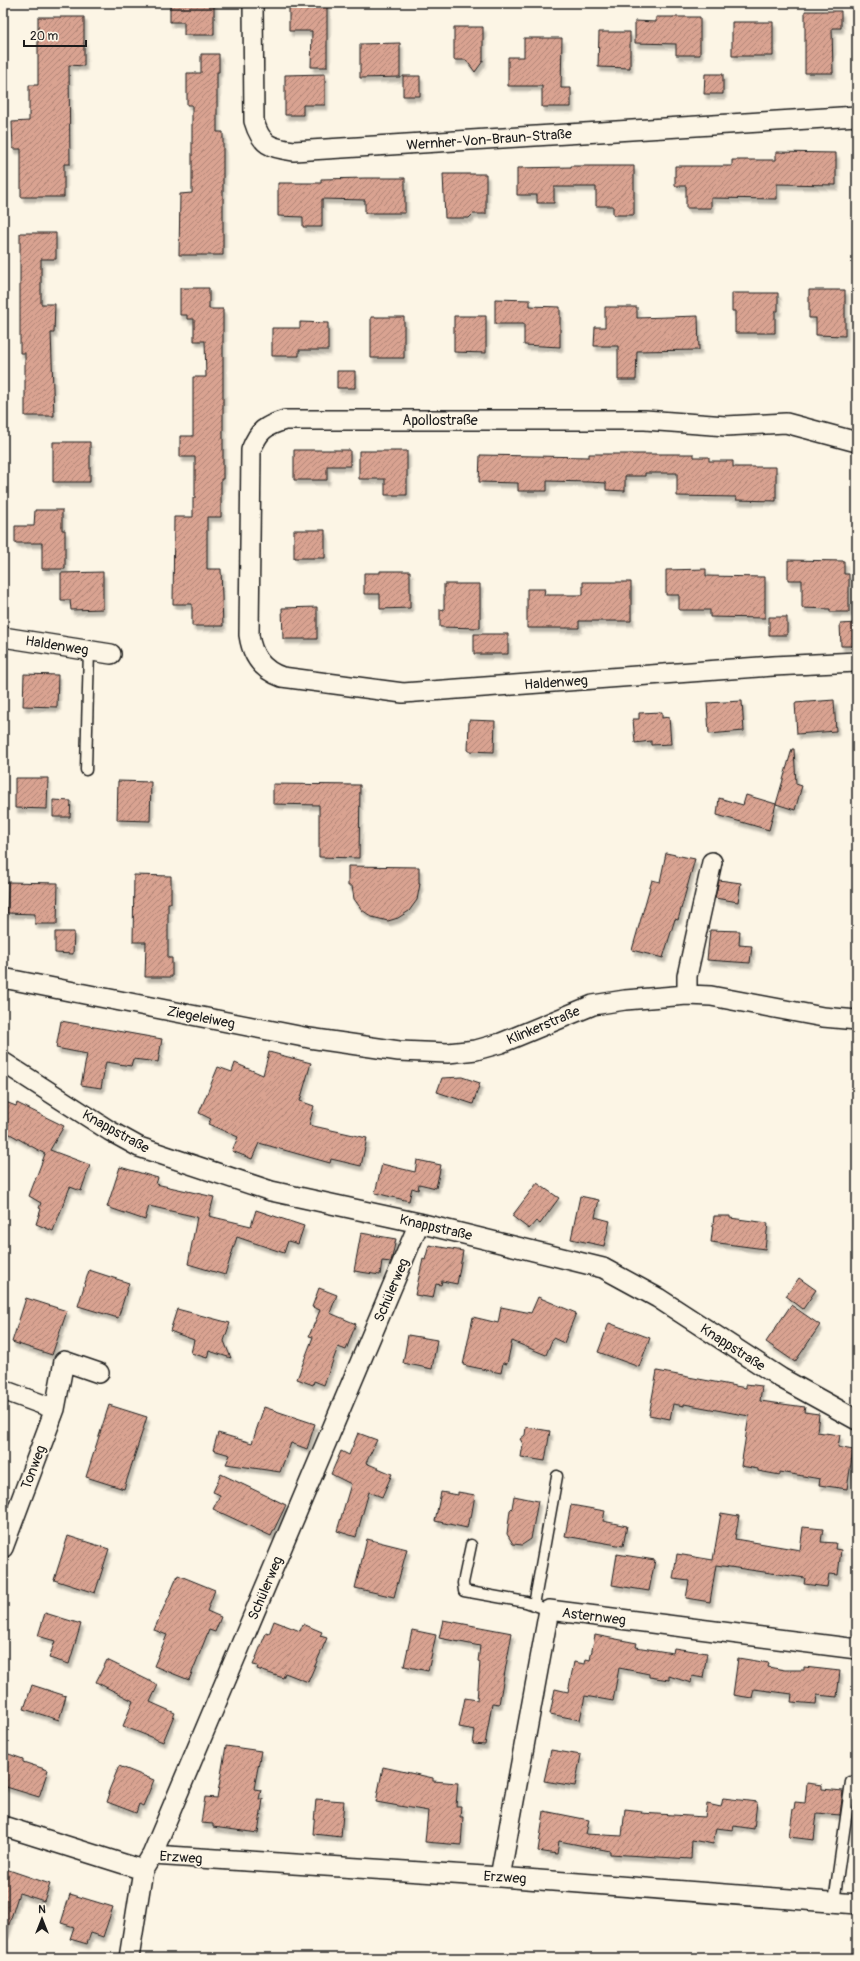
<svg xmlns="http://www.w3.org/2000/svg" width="860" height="1961" viewBox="0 0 860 1961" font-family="Pangolin,sans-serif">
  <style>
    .building { fill: url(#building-hatch); stroke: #1c1c1c; filter: url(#shadow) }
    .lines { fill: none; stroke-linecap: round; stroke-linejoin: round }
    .service-casing { stroke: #1c1c1c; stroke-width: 13 }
    .minor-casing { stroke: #1c1c1c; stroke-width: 22 }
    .service { stroke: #fcf5e5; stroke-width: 10 }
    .minor { stroke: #fcf5e5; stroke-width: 19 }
    .labels { text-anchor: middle; stroke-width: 3.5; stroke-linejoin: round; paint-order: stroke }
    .street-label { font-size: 14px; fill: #1c1c1c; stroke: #fcf5e5 }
  </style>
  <defs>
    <pattern id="building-hatch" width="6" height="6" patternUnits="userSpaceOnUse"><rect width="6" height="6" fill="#d9a391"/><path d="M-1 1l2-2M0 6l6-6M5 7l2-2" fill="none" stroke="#af8476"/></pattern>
    <filter id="shadow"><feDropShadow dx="2.5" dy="4.5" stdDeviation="1" flood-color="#0004"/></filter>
  </defs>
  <rect width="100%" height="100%" fill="#fcf5e5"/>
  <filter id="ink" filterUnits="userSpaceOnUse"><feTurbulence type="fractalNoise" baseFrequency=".025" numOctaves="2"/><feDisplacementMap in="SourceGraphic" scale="8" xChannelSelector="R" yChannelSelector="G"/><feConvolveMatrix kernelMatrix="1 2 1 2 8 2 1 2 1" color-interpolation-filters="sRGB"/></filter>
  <g filter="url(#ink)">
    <!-- building -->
    <path class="building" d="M 170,3 L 214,3 L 214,35 L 184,35 L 184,22 L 170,22 Z
      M 289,3 L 327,3 L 327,67 L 311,67 L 312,31 L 289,31 Z
      M 805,11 L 841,11 L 841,28 L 832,28 L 833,73 L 805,73 Z
      M 38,17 L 84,17 L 84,66 L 69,65 L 70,164 L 64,164 L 64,197 L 21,197 L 21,149 L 13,149 L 12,122 L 29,121 L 29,85 L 38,85 Z
      M 656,17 L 700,17 L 700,55 L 676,55 L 676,44 L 635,43 L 635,21 L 656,22 Z
      M 732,22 L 773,22 L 773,56 L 732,56 Z
      M 454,27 L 483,27 L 483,61 L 475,72 L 466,60 L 454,60 Z
      M 599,32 L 630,32 L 630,68 L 598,67 Z
      M 524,38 L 562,38 L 561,88 L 571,88 L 571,107 L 542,107 L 542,86 L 508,86 L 508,57 L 524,57 Z
      M 400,43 L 400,77 L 360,78 L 360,44 Z
      M 201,54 L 219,54 L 219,72 L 217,72 L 217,132 L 223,132 L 223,255 L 179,255 L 180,194 L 192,193 L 192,105 L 187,105 L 187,73 L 201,73 Z
      M 325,74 L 325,105 L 303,105 L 303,115 L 285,115 L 285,75 Z
      M 705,74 L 723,74 L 723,94 L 704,94 Z
      M 403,76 L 420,76 L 420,96 L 403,96 Z
      M 776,152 L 836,153 L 836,185 L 777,184 L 777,199 L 711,198 L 711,208 L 686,208 L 686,186 L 675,186 L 675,166 L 732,166 L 732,160 L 776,160 Z
      M 571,166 L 634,166 L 634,215 L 613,215 L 613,206 L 596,206 L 596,187 L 554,187 L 554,203 L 537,203 L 537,195 L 517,195 L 517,168 L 571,167 Z
      M 443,174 L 486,174 L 486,214 L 473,214 L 469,218 L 445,218 Z
      M 365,178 L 405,178 L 405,213 L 365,213 L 365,200 L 322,199 L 322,227 L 303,227 L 303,217 L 278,216 L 278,183 L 321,183 L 321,179 Z
      M 20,233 L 56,233 L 56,259 L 41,259 L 41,304 L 55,304 L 54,333 L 51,333 L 54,416 L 25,416 L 25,353 L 20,353 Z
      M 180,288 L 209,288 L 209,309 L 223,309 L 223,479 L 221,479 L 221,517 L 207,517 L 207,569 L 221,569 L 223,626 L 192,626 L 192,604 L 173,604 L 174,517 L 193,517 L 193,498 L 195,498 L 195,457 L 180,457 L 180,436 L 193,436 L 193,377 L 206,377 L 205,341 L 194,341 L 194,319 L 187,319 L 187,315 L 180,315 Z
      M 809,290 L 845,290 L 845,336 L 816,335 L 816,318 L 809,318 Z
      M 732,293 L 778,293 L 778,311 L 775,311 L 775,333 L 735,333 L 735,311 L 732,311 Z
      M 495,299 L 530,300 L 530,306 L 560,307 L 560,347 L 524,345 L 524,324 L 495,324 Z
      M 605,307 L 637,307 L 637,318 L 698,316 L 699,350 L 637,351 L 636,380 L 618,380 L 618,346 L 594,346 L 595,327 L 605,327 Z
      M 454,316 L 486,316 L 486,353 L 454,352 Z
      M 371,317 L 404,317 L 404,358 L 371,358 Z
      M 300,322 L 328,323 L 328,350 L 299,350 L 299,356 L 272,356 L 272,328 L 300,328 Z
      M 337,371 L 355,371 L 355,388 L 337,388 Z
      M 53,442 L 90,442 L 90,482 L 53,482 Z
      M 294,450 L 350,450 L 350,466 L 327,466 L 327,480 L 294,480 Z
      M 359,451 L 407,451 L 407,495 L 385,495 L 385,479 L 359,479 Z
      M 589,454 L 694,454 L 694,457 L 709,457 L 709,461 L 733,461 L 733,467 L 776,467 L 776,501 L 736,500 L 736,497 L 677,496 L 677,473 L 645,473 L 645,476 L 625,476 L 625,491 L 606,490 L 606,483 L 589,482 L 547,481 L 547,491 L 518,491 L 518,483 L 479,482 L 480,455 L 589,457 Z
      M 35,510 L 62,510 L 62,530 L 65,530 L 65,569 L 42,569 L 42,543 L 15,543 L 15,526 L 34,526 Z
      M 294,530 L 325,530 L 325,558 L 294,558 Z
      M 788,560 L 844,561 L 844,574 L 849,574 L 849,612 L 830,612 L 830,609 L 802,608 L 802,580 L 788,580 Z
      M 706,569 L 706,576 L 765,577 L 765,618 L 710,617 L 710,610 L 679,610 L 679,595 L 666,595 L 666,570 Z
      M 380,571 L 410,571 L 410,608 L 380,609 L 380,594 L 364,594 L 364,573 L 380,573 Z
      M 103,572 L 103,609 L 71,610 L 70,600 L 61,600 L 61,573 Z
      M 583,582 L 631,582 L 631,621 L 579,621 L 579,628 L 527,628 L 527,589 L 545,589 L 544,595 L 583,595 Z
      M 444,584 L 480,584 L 480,628 L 440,627 L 440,609 L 444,610 Z
      M 317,607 L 317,639 L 283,639 L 282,608 Z
      M 769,617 L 787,617 L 787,635 L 769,635 Z
      M 857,623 L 857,646 L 841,646 L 840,624 Z
      M 474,634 L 508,634 L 508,654 L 474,654 Z
      M 24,674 L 58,675 L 57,707 L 23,706 Z
      M 834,700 L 836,731 L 797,734 L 795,703 Z
      M 742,701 L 744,731 L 709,734 L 707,703 Z
      M 662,712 L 662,718 L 669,717 L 671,744 L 651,745 L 651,741 L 635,743 L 633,719 L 639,719 L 639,713 Z
      M 469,720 L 495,721 L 494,752 L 468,751 Z
      M 792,749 L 794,749 L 796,784 L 802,786 L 795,810 L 776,804 L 769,830 L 717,815 L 719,798 L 743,805 L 746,795 L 776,804 Z
      M 15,778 L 48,778 L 47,809 L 15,808 Z
      M 118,781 L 151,782 L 150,821 L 117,820 Z
      M 273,784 L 360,785 L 359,858 L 319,857 L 319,805 L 273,804 Z
      M 53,800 L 71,801 L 70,817 L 53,817 Z
      M 666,853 L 695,859 L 678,920 L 675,919 L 663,958 L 632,950 L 652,880 L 660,882 Z
      M 348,866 L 419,867 L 419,884 L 420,884 L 417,900 L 409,911 L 398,918 L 388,921 L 372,917 L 362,910 L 354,899 L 352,886 L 348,886 Z
      M 134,875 L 171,876 L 171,903 L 168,903 L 168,958 L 172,958 L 172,977 L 145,977 L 146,942 L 133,942 Z
      M 719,880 L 741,883 L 738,902 L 715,898 Z
      M 8,882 L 58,883 L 57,924 L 35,924 L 35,914 L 7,913 Z
      M 710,930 L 740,931 L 739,945 L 752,946 L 750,963 L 707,960 Z
      M 55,932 L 74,932 L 73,954 L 55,953 Z
      M 61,1021 L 162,1039 L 158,1062 L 133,1059 L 131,1066 L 106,1062 L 101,1088 L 81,1085 L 87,1054 L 56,1048 Z
      M 269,1052 L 311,1063 L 300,1101 L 314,1106 L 309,1125 L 367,1138 L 361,1166 L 331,1159 L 330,1163 L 259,1143 L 252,1159 L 232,1151 L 238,1137 L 208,1124 L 211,1119 L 199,1113 L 218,1067 L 232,1072 L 235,1063 L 263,1075 Z
      M 462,1077 L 480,1083 L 473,1104 L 437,1092 L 442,1078 Z
      M 3,1101 L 16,1106 L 17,1103 L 64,1126 L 50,1150 L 90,1165 L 81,1191 L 70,1187 L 53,1231 L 36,1224 L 41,1209 L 39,1208 L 41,1203 L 29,1196 L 45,1154 L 3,1130 Z
      M 417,1160 L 441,1165 L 436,1188 L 419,1184 L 418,1190 L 412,1188 L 409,1201 L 375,1193 L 382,1164 L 415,1172 Z
      M 120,1167 L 158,1178 L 156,1184 L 214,1197 L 209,1216 L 251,1226 L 256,1210 L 304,1226 L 298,1244 L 288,1241 L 284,1253 L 237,1237 L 225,1275 L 188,1264 L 197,1217 L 149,1206 L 145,1220 L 107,1207 Z
      M 537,1183 L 559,1198 L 540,1224 L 536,1221 L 529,1229 L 512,1216 Z
      M 580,1196 L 599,1200 L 595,1217 L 610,1221 L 604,1246 L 571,1239 Z
      M 714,1216 L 730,1216 L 730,1218 L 768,1223 L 765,1249 L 711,1242 Z
      M 361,1233 L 396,1239 L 391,1262 L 382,1261 L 380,1275 L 354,1271 Z
      M 429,1245 L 463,1251 L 457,1284 L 442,1281 L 441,1285 L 436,1284 L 433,1298 L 415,1295 L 423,1259 L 425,1260 Z
      M 89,1270 L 129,1283 L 118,1318 L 78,1306 Z
      M 799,1278 L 816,1290 L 803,1309 L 786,1296 Z
      M 319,1288 L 337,1295 L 330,1313 L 356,1324 L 346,1350 L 338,1347 L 324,1385 L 314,1381 L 313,1385 L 297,1379 L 313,1337 L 309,1336 L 320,1310 L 312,1307 Z
      M 538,1297 L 576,1313 L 564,1343 L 553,1338 L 546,1355 L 512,1341 L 507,1364 L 503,1363 L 501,1373 L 463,1365 L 473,1317 L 498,1323 L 501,1307 L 531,1313 Z
      M 26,1298 L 67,1311 L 52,1355 L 12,1342 Z
      M 791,1305 L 820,1325 L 795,1362 L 766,1342 Z
      M 177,1309 L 230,1323 L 224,1341 L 231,1358 L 209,1351 L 207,1358 L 191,1353 L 194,1340 L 170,1331 Z
      M 609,1323 L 650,1338 L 639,1367 L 598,1352 Z
      M 408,1335 L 437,1340 L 432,1369 L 403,1363 Z
      M 657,1371 L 746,1388 L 746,1384 L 762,1386 L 760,1401 L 805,1407 L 804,1412 L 819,1414 L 817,1432 L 840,1435 L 838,1447 L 853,1450 L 847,1489 L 819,1485 L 820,1479 L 780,1472 L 780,1475 L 758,1471 L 758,1469 L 741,1466 L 749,1416 L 684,1404 L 684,1406 L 673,1404 L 670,1419 L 649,1415 Z
      M 109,1405 L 147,1417 L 124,1489 L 86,1477 Z
      M 264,1407 L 315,1424 L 307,1449 L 291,1443 L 280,1472 L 226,1464 L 230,1455 L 213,1450 L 218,1433 L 252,1443 Z
      M 526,1427 L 550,1431 L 545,1461 L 521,1457 L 523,1444 L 520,1439 L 525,1435 Z
      M 358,1433 L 377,1440 L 366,1463 L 392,1474 L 382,1497 L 369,1492 L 356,1537 L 337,1531 L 351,1484 L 331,1474 L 341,1451 L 349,1455 Z
      M 221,1474 L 286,1505 L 271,1536 L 213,1509 L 220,1495 L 213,1492 Z
      M 441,1492 L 458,1495 L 458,1492 L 475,1495 L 471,1518 L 469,1518 L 467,1528 L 435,1521 Z
      M 514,1496 L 538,1501 L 531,1539 L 522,1545 L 513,1544 L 507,1534 L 510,1510 L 512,1508 Z
      M 571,1505 L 605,1511 L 603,1521 L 627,1526 L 623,1546 L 565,1536 Z
      M 721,1513 L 739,1516 L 735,1539 L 800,1550 L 803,1527 L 823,1529 L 821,1542 L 836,1543 L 835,1549 L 841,1550 L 838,1575 L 829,1574 L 827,1587 L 804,1584 L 805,1578 L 716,1565 L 710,1602 L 686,1598 L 689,1581 L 673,1579 L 677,1554 L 713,1560 Z
      M 68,1536 L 109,1549 L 95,1593 L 54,1580 Z
      M 367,1539 L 407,1549 L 394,1597 L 355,1588 Z
      M 617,1554 L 655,1560 L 649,1591 L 612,1585 Z
      M 178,1575 L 215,1590 L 207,1611 L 221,1617 L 215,1632 L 209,1630 L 189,1680 L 154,1666 L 167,1635 L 154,1630 Z
      M 45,1613 L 81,1624 L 69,1664 L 49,1658 L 55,1641 L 38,1636 Z
      M 443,1620 L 512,1633 L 499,1704 L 492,1703 L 485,1745 L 473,1744 L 475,1730 L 459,1727 L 465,1698 L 477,1700 L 480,1662 L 478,1661 L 480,1646 L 439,1638 Z
      M 274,1621 L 300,1631 L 303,1624 L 322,1632 L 320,1636 L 327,1638 L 308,1682 L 285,1673 L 283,1678 L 257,1669 L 258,1666 L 253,1665 L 266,1633 L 269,1634 Z
      M 412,1630 L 436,1635 L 428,1671 L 404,1666 Z
      M 595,1635 L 637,1643 L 636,1647 L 673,1653 L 674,1648 L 707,1653 L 703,1678 L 692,1676 L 691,1683 L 669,1676 L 669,1680 L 649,1677 L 649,1674 L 619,1668 L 613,1701 L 585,1696 L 580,1720 L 550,1714 L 555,1689 L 568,1692 L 574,1662 L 585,1664 L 586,1659 L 590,1660 Z
      M 738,1658 L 769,1663 L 768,1667 L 785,1670 L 804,1670 L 804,1667 L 840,1671 L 837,1697 L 817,1695 L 816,1704 L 791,1702 L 792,1694 L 754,1689 L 752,1698 L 733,1695 Z
      M 107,1660 L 158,1685 L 150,1702 L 175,1713 L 163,1742 L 123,1726 L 133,1701 L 96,1682 Z
      M 32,1685 L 66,1696 L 59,1720 L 24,1709 Z
      M 226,1746 L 261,1751 L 254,1789 L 261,1790 L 259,1799 L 263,1799 L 258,1833 L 213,1827 L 213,1824 L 201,1823 L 205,1797 L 217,1798 Z
      M 551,1750 L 581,1755 L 575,1786 L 544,1781 Z
      M 3,1752 L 23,1759 L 23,1762 L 48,1770 L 39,1797 L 3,1786 Z
      M 119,1766 L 154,1780 L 143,1806 L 139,1804 L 136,1813 L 107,1802 L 110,1793 L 108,1793 Z
      M 383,1767 L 433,1778 L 433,1781 L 458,1783 L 456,1806 L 461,1806 L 460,1817 L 463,1817 L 461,1845 L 425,1842 L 428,1811 L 376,1802 Z
      M 807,1783 L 822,1785 L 822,1789 L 843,1791 L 840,1815 L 817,1813 L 814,1840 L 789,1837 L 793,1809 L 794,1809 L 795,1802 L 805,1803 Z
      M 723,1798 L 757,1802 L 754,1829 L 734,1826 L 733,1830 L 716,1828 L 713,1844 L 692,1840 L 691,1859 L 610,1854 L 610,1851 L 559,1841 L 557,1854 L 538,1851 L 544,1811 L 589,1820 L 586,1834 L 622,1836 L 625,1809 L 642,1811 L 641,1813 L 705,1817 L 707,1804 L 721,1807 Z
      M 316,1799 L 344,1801 L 341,1837 L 313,1834 Z
      M 3,1868 L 50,1884 L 44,1901 L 19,1893 L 6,1934 L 3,1933 Z
      M 70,1894 L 113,1907 L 103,1937 L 91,1933 L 87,1944 L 70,1939 L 74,1927 L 61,1923 Z"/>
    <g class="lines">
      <defs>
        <path id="service" d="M 86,770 L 89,649
          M 471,1545 L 463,1583 L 464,1591 L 526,1602 L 549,1610
          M 534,1605 L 557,1476
          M 834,1902 L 851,1782"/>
        <path id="minor" d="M 253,3 L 254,121 C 261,145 270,148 294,151 L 857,116
          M 857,442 L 786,423 L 726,426 L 645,420 L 285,420 C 265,426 259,430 251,450 L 249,635 C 252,656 262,670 282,677 L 403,693 L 773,666 L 857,662
          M 3,637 L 111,654
          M 3,978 L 309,1038 L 399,1051 L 448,1053 L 476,1050 L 501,1043 L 593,1005 L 625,1000 L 687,995 L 711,996 L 823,1017 L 857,1020
          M 687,995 L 687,976 L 712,862
          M 3,1062 L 110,1131 L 139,1147 L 271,1191 L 419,1223 L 603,1268 L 658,1298 L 781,1378 L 857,1420
          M 3,1390 L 55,1409
          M 3,1548 L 55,1409 L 64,1361 L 99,1373
          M 3,1826 L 143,1870
          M 152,1855 L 500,1877 L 857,1904
          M 500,1877 L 549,1610 L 857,1649 L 857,1646
          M 129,1958 L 143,1870 L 152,1855 L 419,1223"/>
      </defs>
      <!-- service casing -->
      <use href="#service" class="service-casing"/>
      <!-- minor casing -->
      <use href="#minor" class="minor-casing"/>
      <!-- service -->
      <use href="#service" class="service"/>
      <!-- minor -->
      <use href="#minor" class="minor"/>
    </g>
  </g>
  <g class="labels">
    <!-- street labels -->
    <g class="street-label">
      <text transform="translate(489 139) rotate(-4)" y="5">Wernher-Von-Braun-Straße</text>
      <text x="440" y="425">Apollostraße</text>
      <text transform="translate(57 645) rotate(9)" y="5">Haldenweg</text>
      <text transform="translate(556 682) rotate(-4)" y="5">Haldenweg</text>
      <text transform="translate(201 1017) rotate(11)" y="5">Ziegeleiweg</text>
      <text transform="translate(543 1025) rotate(-23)" y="5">Klinkerstraße</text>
      <text transform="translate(116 1131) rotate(29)" y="5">Knappstraße</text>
      <text transform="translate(436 1227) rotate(13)" y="5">Knappstraße</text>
      <text transform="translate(391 1290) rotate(-67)" y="5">Schülerweg</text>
      <text transform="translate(733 1347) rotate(33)" y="5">Knappstraße</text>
      <text transform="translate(33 1467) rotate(-69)" y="5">Tonweg</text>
      <text transform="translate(265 1588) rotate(-67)" y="5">Schülerweg</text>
      <text transform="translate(594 1616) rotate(7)" y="5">Asternweg</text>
      <text transform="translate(181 1857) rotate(4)" y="5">Erzweg</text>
      <text transform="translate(505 1877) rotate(4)" y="5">Erzweg</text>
    </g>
  </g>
  <!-- margin -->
  <rect width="860" height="1961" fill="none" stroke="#fcf5e5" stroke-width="16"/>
  <rect x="8" y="8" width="844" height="1945" fill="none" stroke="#1c1c1c" stroke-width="1.5" filter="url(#ink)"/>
  <!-- north arrow -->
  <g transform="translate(42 1919)" stroke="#fcf5e5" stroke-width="3" paint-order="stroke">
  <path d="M0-3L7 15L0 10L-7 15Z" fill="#1c1c1c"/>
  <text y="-6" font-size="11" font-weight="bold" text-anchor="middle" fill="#1c1c1c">N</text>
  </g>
  <!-- scale -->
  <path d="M24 40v6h62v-6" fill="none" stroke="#1c1c1c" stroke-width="2"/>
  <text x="30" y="40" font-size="12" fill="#1c1c1c" stroke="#fcf5e5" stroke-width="3" paint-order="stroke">20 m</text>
</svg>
